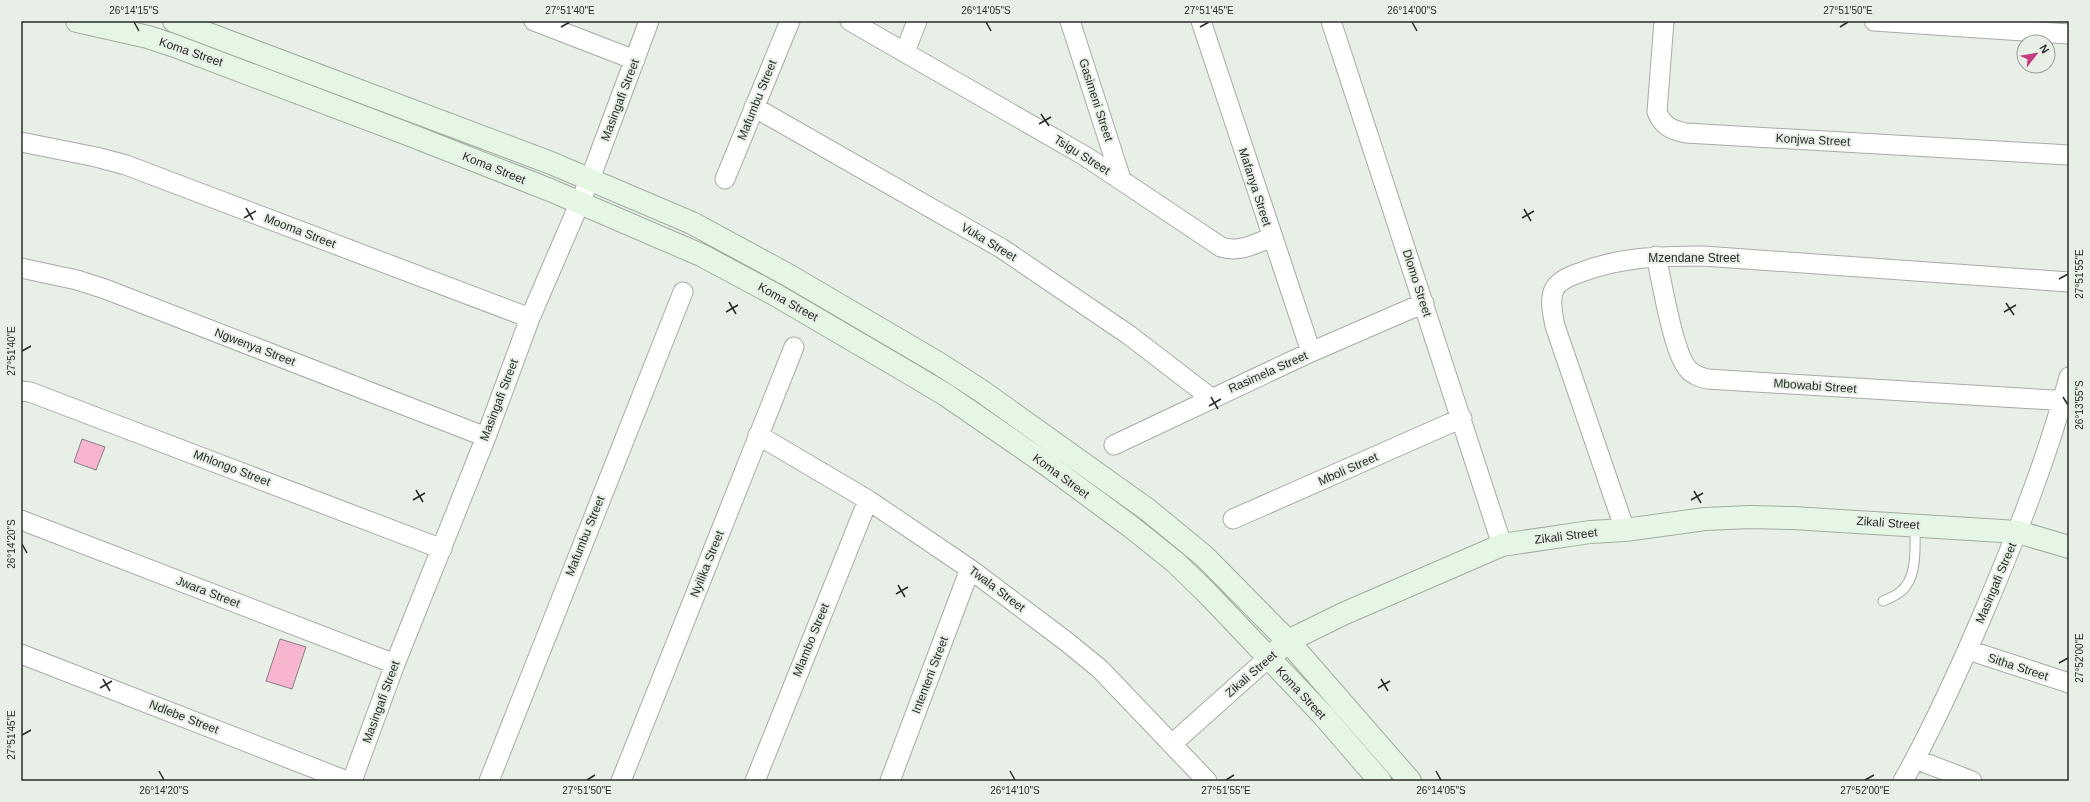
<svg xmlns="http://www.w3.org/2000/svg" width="2090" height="802" viewBox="0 0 2090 802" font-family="Arial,sans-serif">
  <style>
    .building { fill: #f8b5d0; stroke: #897e82 }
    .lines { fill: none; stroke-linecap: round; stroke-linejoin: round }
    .lane-casing { stroke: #a4aca4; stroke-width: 11 }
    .street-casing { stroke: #a4aca4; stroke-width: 21 }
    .secondary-casing { stroke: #a4aca4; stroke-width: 24 }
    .lane { stroke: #fff; stroke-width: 9 }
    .street { stroke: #fff; stroke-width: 19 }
    .secondary { stroke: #e5f6e4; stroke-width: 22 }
    .ticks { fill: none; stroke: #292c29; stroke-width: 1.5 }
    .labels { text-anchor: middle; stroke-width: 4; stroke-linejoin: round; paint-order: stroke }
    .street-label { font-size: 12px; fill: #292c29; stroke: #e7efe6 }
    .neatline { fill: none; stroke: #292c29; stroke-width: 1.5 }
    .ticks-label { font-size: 10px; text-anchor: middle; fill: #292c29 }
  </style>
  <rect width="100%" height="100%" fill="#e7efe6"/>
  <!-- building -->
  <path class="building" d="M 82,439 L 105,447 L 96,470 L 74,462 Z
    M 280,639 L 306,647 L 292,689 L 266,681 Z"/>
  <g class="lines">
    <defs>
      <path id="lane" d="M 1883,601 C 1888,599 1895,596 1900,592 C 1918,579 1915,546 1915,526"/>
      <path id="street" d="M 534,21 L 635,60
        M 850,21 L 1085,156 L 1221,247 C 1239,253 1255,244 1272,237
        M 1070,21 L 1121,179
        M 1201,21 L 1311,352
        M 1331,21 L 1502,545
        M 1664,21 L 1657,112 C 1663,126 1671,130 1686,133 L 2069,155
        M 1874,21 L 2069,34
        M 905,52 L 917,21
        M 754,107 L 1001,248 L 1129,335 L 1211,398
        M 21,142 L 96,157 L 126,165 L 530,318
        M 725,179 L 790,21
        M 1656,256 C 1662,281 1673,353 1688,369 C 1693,375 1700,377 1707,379 L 2069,401
        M 21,268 L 77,280 L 105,289 L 486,437
        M 21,391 L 30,392 L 442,549
        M 758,435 L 868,500 L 970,569 L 1067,642 L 1100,669 L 1207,781
        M 1114,445 L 1311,352 L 1424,303
        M 1233,519 L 1462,418
        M 21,520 L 395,664
        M 1625,530 L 1555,326 C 1553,315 1549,300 1554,290 C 1558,281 1570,276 1579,273 C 1619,257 1660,256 1703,256 L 2069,282
        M 1968,650 L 2069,683
        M 21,654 L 347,781
        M 1172,744 L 1268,658
        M 1915,759 L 1972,781
        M 352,781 L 395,664 L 486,437 L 530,318 L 590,179 L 649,21
        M 489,781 L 683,292
        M 621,781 L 794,347
        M 755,781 L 868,500
        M 890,781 L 970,569
        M 1903,781 C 1933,728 1959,670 1983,614 C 2016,537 2047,459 2069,377"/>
      <path id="secondary" d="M 77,21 L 148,37 L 175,46 L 405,133 L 550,190 L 701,255 L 774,294 L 909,373 L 946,395 L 1046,464 L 1130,526 L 1175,562 L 1207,593 L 1323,715 L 1380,781
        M 174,21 L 551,163 L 692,223 L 788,275 L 938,363 L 980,390 L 1148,510 L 1204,556 L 1288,641 L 1410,781
        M 1278,650 L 1288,641 L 1343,614 L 1502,545 L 1590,532 L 1625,530 L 1705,519 L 1751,517 L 1793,518 L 2018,532 L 2069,547"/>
    </defs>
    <!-- lane casing -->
    <use href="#lane" class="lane-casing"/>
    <!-- street casing -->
    <use href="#street" class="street-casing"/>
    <!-- secondary casing -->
    <use href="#secondary" class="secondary-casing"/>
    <!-- lane -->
    <use href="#lane" class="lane"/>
    <!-- street -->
    <use href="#street" class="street"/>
    <!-- secondary -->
    <use href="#secondary" class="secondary"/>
  </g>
  <!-- ticks -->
  <path class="ticks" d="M 134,22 L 139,31M 986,22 L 991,31M 1412,22 L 1417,31M 561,27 L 570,22M 1200,27 L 1209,22M 1840,27 L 1848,22M 1041,114 L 1049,126M 1039,124 L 1051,117M 246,208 L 253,220M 1524,209 L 1531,221M 244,218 L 256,211M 1522,218 L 1534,211M 2059,279 L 2068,274M 729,302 L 736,314M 2006,303 L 2014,315M 726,312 L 738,305M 2004,312 L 2016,305M 22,351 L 31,346M 1211,397 L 1218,409M 2063,397 L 2068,405M 1209,406 L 1221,399M 416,490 L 423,502M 1694,491 L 1701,503M 413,500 L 425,493M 1691,500 L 1703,493M 22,544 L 27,553M 898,585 L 905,597M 896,594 L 908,587M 2059,663 L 2068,658M 103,679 L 110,691M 1381,679 L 1388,691M 100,688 L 112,681M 1378,688 L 1390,681M 22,735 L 31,730M 159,771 L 164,780M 1010,771 L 1015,780M 1436,771 L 1441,780M 587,780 L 595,775M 1226,780 L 1234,775M 1865,780 L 1874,775"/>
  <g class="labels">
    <!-- street labels -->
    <g class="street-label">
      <text transform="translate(191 52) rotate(19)" y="4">Koma Street</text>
      <text transform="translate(620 100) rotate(-69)" y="4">Masingafi Street</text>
      <text transform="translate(757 100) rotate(-68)" y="4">Mafumbu Street</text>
      <text transform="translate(1096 100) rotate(72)" y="4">Gasimeni Street</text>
      <text transform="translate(1813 140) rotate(3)" y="4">Konjwa Street</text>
      <text transform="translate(1082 155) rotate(32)" y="4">Tsigu Street</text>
      <text transform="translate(494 168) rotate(22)" y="4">Koma Street</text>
      <text transform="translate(1255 187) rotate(72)" y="4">Mafanya Street</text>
      <text transform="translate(300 231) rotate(21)" y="4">Mooma Street</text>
      <text transform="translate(989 242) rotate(31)" y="4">Vuka Street</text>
      <text x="1694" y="262">Mzendane Street</text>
      <text transform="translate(1417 283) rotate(72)" y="4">Dlomo Street</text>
      <text transform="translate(788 302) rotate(29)" y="4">Koma Street</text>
      <text transform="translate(255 347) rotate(21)" y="4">Ngwenya Street</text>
      <text transform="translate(1268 372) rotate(-24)" y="4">Rasimela Street</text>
      <text transform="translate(1815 386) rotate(4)" y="4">Mbowabi Street</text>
      <text transform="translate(499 400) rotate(-69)" y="4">Masingafi Street</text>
      <text transform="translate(232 468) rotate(21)" y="4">Mhlongo Street</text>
      <text transform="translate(1348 469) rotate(-24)" y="4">Mboli Street</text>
      <text transform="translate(1061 476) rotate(36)" y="4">Koma Street</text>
      <text transform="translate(1888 523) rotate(4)" y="4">Zikali Street</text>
      <text transform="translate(585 536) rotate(-68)" y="4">Mafumbu Street</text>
      <text transform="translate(1566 536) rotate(-7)" y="4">Zikali Street</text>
      <text transform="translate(707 564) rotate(-68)" y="4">Nyilika Street</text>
      <text transform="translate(1996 583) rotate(-67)" y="4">Masingafi Street</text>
      <text transform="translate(997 589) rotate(37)" y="4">Twala Street</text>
      <text transform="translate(208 592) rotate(21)" y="4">Jwara Street</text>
      <text transform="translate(811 640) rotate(-68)" y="4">Mlambo Street</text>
      <text transform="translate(2018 667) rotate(18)" y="4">Sitha Street</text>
      <text transform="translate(1251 674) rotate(-41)" y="4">Zikali Street</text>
      <text transform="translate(930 675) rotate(-69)" y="4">Intenteni Street</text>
      <text transform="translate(1301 693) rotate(47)" y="4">Koma Street</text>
      <text transform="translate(381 702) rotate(-70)" y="4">Masingafi Street</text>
      <text transform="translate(184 717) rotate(21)" y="4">Ndlebe Street</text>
    </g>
  </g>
  <!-- border -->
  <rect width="2090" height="802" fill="none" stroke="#e7efe6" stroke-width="44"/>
  <!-- north arrow -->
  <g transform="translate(2036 54) rotate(59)"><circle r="19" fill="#e7efe6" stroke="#9ba19a"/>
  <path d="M0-3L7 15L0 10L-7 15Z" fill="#c43f82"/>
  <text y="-6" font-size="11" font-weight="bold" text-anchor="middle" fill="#292c29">N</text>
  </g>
  <rect x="22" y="22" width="2046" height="758" class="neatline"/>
  <g class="ticks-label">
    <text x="134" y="14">26°14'15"S</text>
    <text x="570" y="14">27°51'40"E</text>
    <text x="986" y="14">26°14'05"S</text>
    <text x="1209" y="14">27°51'45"E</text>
    <text x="1412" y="14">26°14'00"S</text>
    <text x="1848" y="14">27°51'50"E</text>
    <text transform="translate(2079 274) rotate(-90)" y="4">27°51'55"E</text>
    <text transform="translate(11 351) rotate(-90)" y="4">27°51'40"E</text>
    <text transform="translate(2079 405) rotate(-90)" y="4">26°13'55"S</text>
    <text transform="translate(11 544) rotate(-90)" y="4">26°14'20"S</text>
    <text transform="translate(2079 658) rotate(-90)" y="4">27°52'00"E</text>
    <text transform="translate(11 735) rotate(-90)" y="4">27°51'45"E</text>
    <text x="164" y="794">26°14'20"S</text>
    <text x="587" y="794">27°51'50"E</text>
    <text x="1015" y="794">26°14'10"S</text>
    <text x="1226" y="794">27°51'55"E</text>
    <text x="1441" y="794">26°14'05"S</text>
    <text x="1865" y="794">27°52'00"E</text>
  </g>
</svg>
